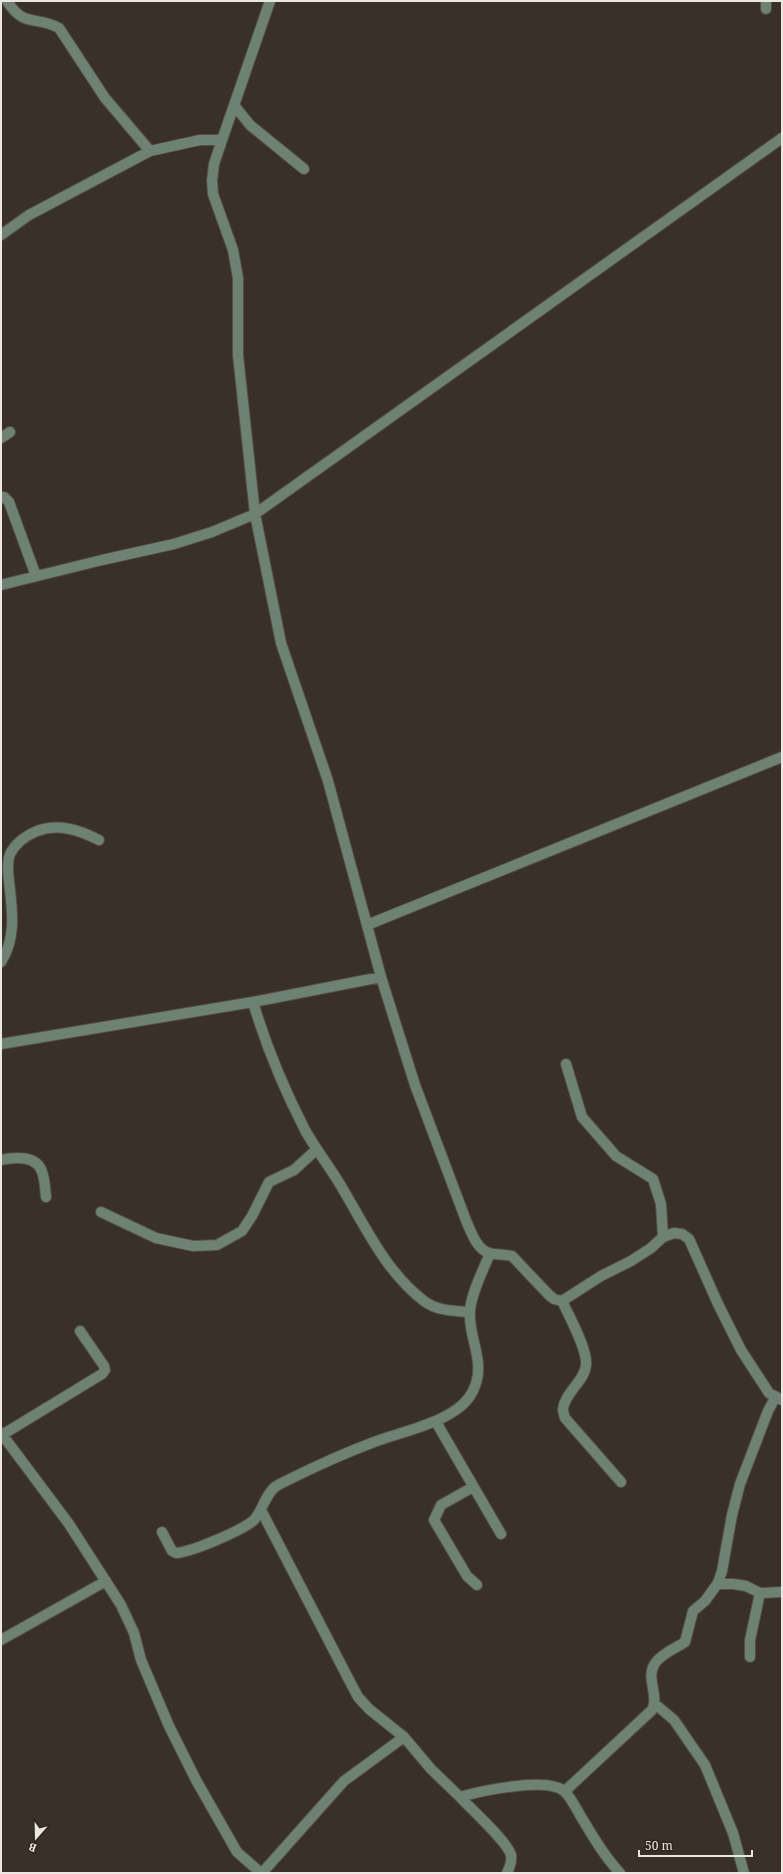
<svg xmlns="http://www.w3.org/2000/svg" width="783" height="1874" viewBox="0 0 783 1874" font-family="'Noto Serif',serif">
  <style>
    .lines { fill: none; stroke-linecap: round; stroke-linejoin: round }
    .minor-casing { stroke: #554d46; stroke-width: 12 }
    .minor { stroke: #6d8273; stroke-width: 10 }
  </style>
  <rect width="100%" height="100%" fill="#383029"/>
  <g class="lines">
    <defs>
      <path id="minor" d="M 7,1 C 25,29 36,15 59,28 L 105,98 L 150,151
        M 270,1 L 222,140 L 214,164 L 212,181 L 213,194 L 233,250 L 238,278 L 238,355 L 255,514 L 281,643 L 328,781 L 381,977 L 415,1085 L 467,1223 C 472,1234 477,1249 489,1253 C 496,1255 505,1254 512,1256 L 549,1295 L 554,1299 L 562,1301 L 601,1276 L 631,1261 L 651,1248 L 663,1237 L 674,1233 L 682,1234 L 689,1239 L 718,1304 L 741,1350 L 769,1393 L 782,1400
        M 766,1 L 766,9
        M 234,105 L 250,125 L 304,169
        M 1,235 L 29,215 L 150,151 L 200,140 L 222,140
        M 1,438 L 10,432
        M 1,497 L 4,497 L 9,502 L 36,576
        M 1,585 L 102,560 L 174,544 L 212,532 L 255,514 L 782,138
        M 367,925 L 782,757
        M 1,962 C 17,937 12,909 9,881 C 8,873 7,862 10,854 C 16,842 25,836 37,831 C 59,823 79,830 99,840
        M 253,1002 C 266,1046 284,1089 305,1130 C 316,1150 330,1167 341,1186 C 365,1226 385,1271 424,1301 C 437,1311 454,1311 470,1312
        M 1,1044 L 253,1002 L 381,977
        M 566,1064 L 582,1117 L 616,1156 L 653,1179 L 661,1204 L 663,1237
        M 1,1160 C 14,1157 37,1155 42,1172 C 45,1179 45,1189 46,1197
        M 101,1212 L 156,1238 L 193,1246 L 217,1245 L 242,1231 L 252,1216 L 269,1182 L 294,1170 L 317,1149
        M 562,1301 C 569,1316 588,1350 586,1365 C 585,1381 565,1392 563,1409 C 563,1411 564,1415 565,1418 L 621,1482
        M 436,1422 L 501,1534
        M 1,1433 L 69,1524 L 121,1605 L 134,1633 L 141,1660 L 169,1726 L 196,1780 L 237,1852 L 261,1873
        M 2,1435 L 102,1374 L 105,1370 L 104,1366 L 80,1331
        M 473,1487 L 441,1505 L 434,1520 L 467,1576 L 477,1585
        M 261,1510 L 348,1678 L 358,1697 L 369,1709 L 404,1737 L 431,1769 L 460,1797 C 481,1791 549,1776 565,1792 C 571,1798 576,1808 580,1815 C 592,1835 604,1856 620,1873
        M 162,1532 L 172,1551 L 176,1553 C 192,1552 243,1530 254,1520 C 263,1510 265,1495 275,1487 C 279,1484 284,1482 288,1480 C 316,1466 345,1453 374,1442 C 403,1431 453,1422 470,1396 C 490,1365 467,1339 470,1310 C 472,1291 483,1271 490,1253
        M 717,1584 L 733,1584 L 746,1586 L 760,1593 L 782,1592
        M 1,1640 L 106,1581
        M 750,1657 L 750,1640 L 760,1593
        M 655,1704 L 674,1720 L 705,1765 L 733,1833 L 744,1873
        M 565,1791 L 652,1710 C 660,1695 644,1677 656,1662 C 663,1653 676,1648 685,1642 L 693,1611 L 705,1601 L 718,1583 L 722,1571 L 732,1515 L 740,1484 L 768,1411 L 775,1398
        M 460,1797 C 471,1809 507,1841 511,1855 C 512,1862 510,1867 507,1873
        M 262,1873 L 344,1781 L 404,1737"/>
    </defs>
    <!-- minor casing -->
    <use href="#minor" class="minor-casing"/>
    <!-- minor -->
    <use href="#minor" class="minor"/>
  </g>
  <!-- border -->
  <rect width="783" height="1874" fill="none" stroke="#ebe6e1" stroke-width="4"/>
  <!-- north arrow -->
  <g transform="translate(36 1838) rotate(200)" stroke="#2e261f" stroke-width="3" paint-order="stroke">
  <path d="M0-3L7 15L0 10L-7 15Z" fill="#ebe6e1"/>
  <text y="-6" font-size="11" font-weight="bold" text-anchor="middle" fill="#ebe6e1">B</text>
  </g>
  <!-- scale -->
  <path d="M639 1850v6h113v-6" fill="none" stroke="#ebe6e1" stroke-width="2"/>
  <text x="645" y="1850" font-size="12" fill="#ebe6e1" stroke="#2e261f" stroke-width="3" paint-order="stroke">50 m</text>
</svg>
